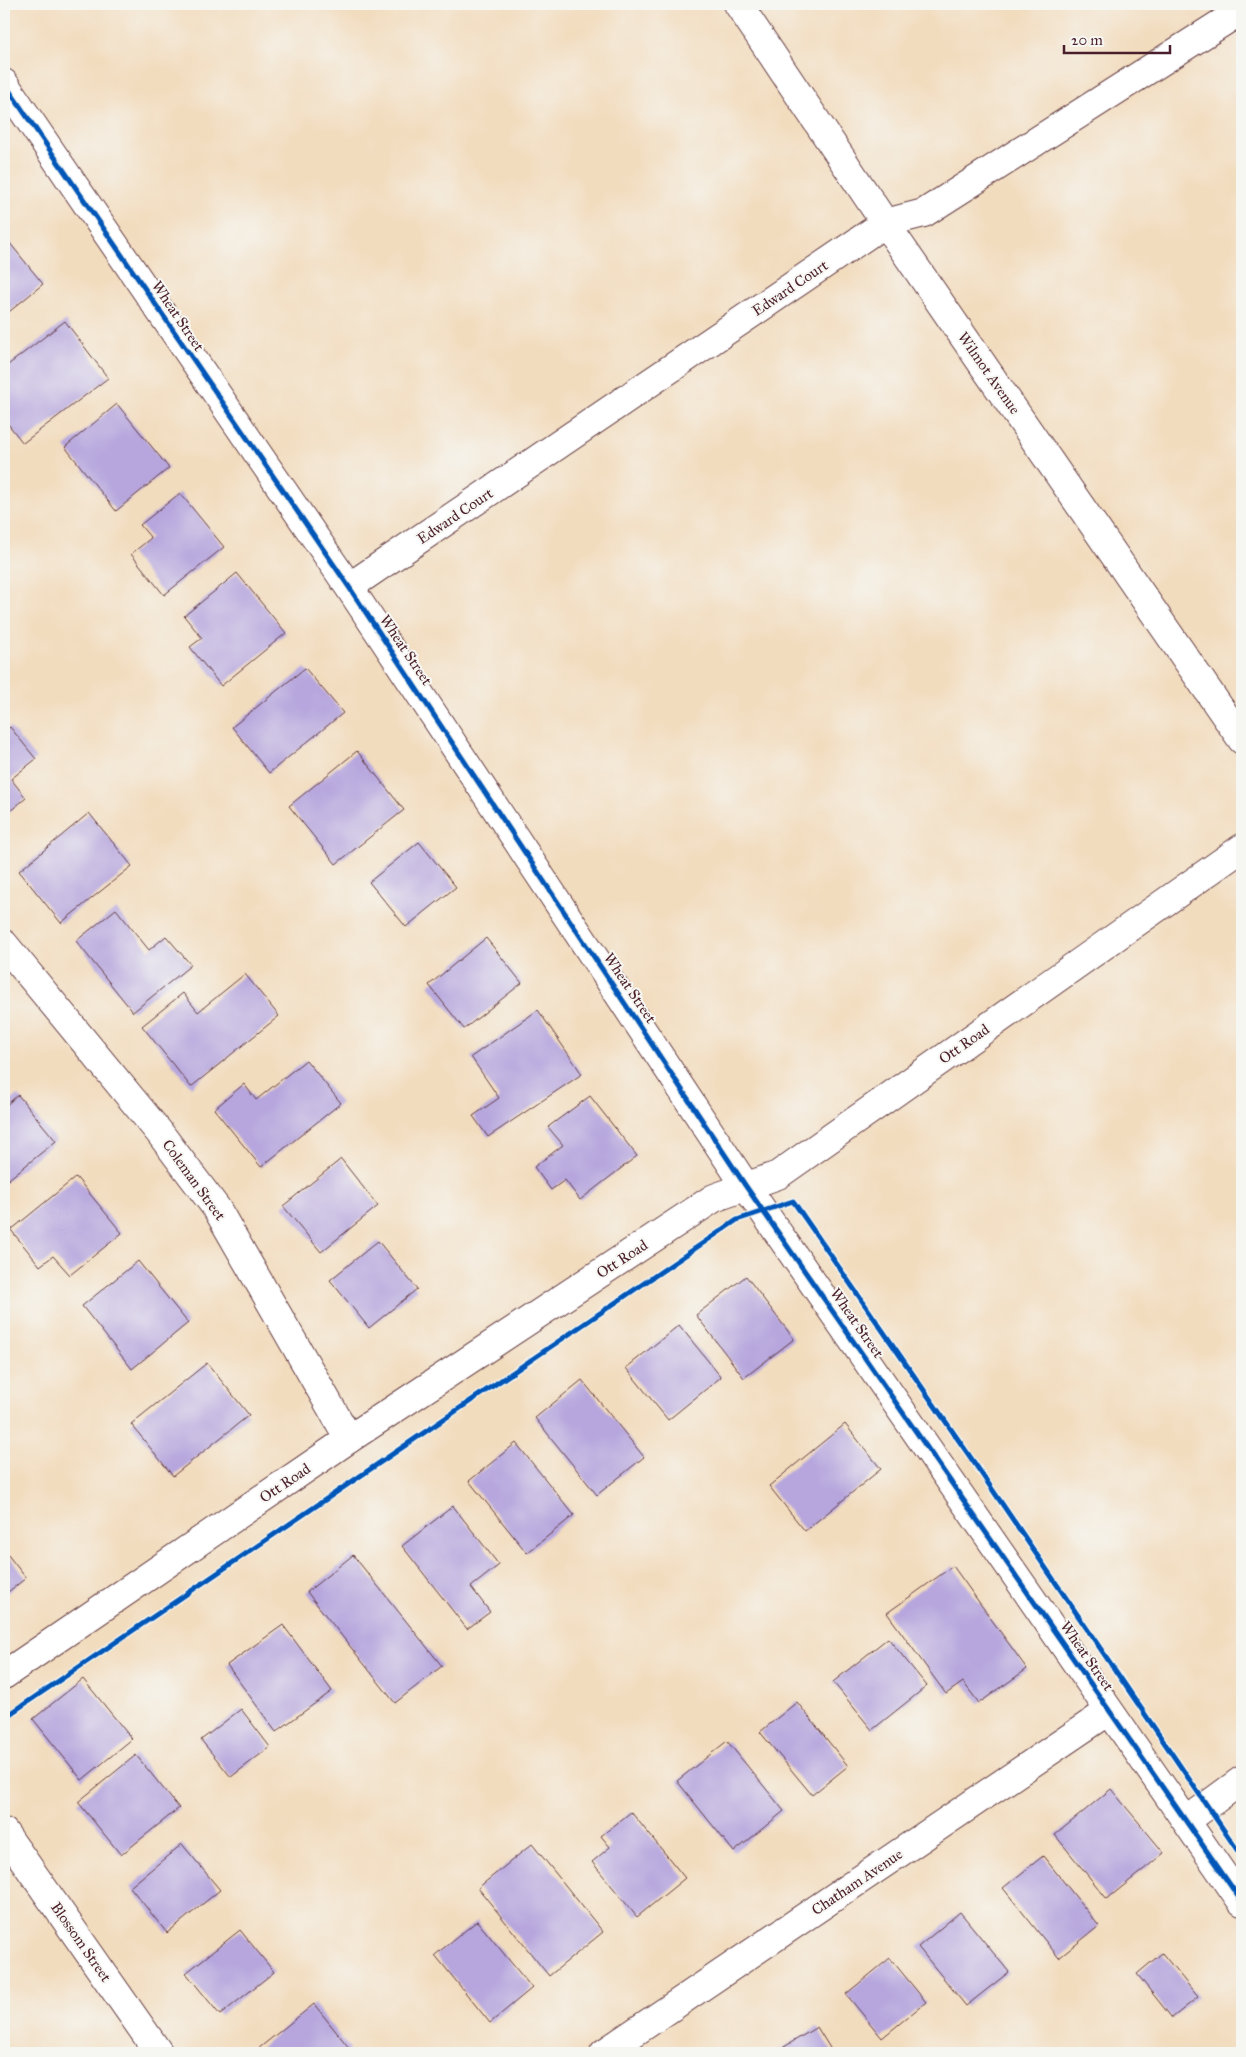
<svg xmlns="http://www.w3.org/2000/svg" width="1246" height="2057" viewBox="0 0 1246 2057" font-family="'IM FELL Great Primer',serif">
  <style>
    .building { fill: #b6a6dd }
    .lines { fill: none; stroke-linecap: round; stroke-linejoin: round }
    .minor-casing { stroke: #633b41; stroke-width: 30 }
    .tertiary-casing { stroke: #633b41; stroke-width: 30 }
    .minor { stroke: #fff; stroke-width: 28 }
    .tertiary { stroke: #fff; stroke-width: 28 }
    .cycleway-casing { stroke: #f6f6f2; stroke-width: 8 }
    .cycleway { stroke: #0057b8; stroke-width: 5 }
    .labels { text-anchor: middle; stroke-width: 4; stroke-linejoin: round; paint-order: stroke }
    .street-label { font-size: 15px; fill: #4a1f2b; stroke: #f6f6f2 }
  </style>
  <rect width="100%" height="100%" fill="#f6f6f2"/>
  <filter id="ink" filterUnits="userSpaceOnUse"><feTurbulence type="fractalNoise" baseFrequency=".02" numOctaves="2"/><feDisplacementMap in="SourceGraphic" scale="10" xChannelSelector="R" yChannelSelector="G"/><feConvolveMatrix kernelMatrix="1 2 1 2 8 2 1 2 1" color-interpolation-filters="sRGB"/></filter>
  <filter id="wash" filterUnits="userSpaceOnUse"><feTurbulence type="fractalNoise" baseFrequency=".0096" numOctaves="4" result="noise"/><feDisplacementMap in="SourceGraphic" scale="20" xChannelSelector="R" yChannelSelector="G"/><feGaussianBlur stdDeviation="1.12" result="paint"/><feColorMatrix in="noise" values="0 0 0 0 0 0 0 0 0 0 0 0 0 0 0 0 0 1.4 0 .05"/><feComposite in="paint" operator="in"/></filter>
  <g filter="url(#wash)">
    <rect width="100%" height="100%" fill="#f2dcbe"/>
    <g id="blocks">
      <!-- building -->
      <path class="building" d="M 5,237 L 43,284 L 4,316 L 4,238 Z
        M 65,321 L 108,378 L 23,443 L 4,419 L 4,368 Z
        M 117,404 L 169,468 L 116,511 L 65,447 Z
        M 180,493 L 224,547 L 164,595 L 131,554 L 151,538 L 140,525 Z
        M 237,573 L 286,633 L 221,686 L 190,647 L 202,638 L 184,616 Z
        M 305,668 L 343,713 L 269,773 L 232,727 Z
        M 10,727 L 36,759 L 11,779 L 26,798 L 4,816 L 4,732 Z
        M 357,751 L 404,810 L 336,864 L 289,806 Z
        M 89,813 L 132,866 L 61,923 L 19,871 Z
        M 419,842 L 456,887 L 406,927 L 369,882 Z
        M 116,909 L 149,950 L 166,936 L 191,965 L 133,1012 L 76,941 Z
        M 486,938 L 522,983 L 464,1029 L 429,985 Z
        M 245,974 L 279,1016 L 191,1087 L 142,1026 L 183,993 L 198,1012 Z
        M 538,1010 L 582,1074 L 488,1137 L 473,1116 L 499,1098 L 471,1057 Z
        M 306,1060 L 341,1103 L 261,1167 L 214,1109 L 244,1084 L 256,1100 Z
        M 18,1095 L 56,1141 L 4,1183 L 4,1107 Z
        M 590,1096 L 637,1156 L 580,1200 L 565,1180 L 551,1190 L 534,1167 L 563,1145 L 548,1127 Z
        M 341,1159 L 378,1206 L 321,1252 L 283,1206 Z
        M 76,1177 L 122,1233 L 70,1275 L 53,1256 L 40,1266 L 11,1230 Z
        M 378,1241 L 417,1289 L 369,1328 L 330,1280 Z
        M 138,1261 L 188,1323 L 132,1369 L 82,1306 Z
        M 746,1276 L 794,1339 L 744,1378 L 696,1315 Z
        M 679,1325 L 721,1377 L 668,1420 L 626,1368 Z
        M 207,1363 L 249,1415 L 173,1476 L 131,1424 Z
        M 582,1380 L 644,1457 L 597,1495 L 535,1418 Z
        M 845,1424 L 881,1469 L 805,1531 L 769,1486 Z
        M 516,1443 L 574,1515 L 527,1553 L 469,1481 Z
        M 453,1506 L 499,1565 L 471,1587 L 490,1612 L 467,1629 L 402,1546 Z
        M 4,1550 L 26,1578 L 4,1595 Z
        M 353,1555 L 442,1666 L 395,1703 L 307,1592 Z
        M 953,1566 L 1027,1669 L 979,1703 L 963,1682 L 946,1694 L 887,1613 Z
        M 283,1625 L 332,1691 L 276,1732 L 227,1665 Z
        M 888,1638 L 927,1686 L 872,1730 L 833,1682 Z
        M 83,1679 L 132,1739 L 82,1780 L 33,1719 Z
        M 797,1702 L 848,1766 L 812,1795 L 760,1732 Z
        M 241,1709 L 270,1747 L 231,1777 L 201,1740 Z
        M 727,1741 L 784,1811 L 734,1852 L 677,1781 Z
        M 136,1755 L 179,1808 L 121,1855 L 78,1802 Z
        M 1111,1789 L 1164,1853 L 1107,1899 L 1055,1835 Z
        M 631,1812 L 685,1878 L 637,1917 L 592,1862 L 610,1847 L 601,1836 Z
        M 182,1844 L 220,1890 L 167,1933 L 130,1887 Z
        M 532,1844 L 603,1932 L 549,1976 L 478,1888 Z
        M 1043,1856 L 1099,1926 L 1059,1958 L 1003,1888 Z
        M 960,1912 L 1009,1972 L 966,2006 L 918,1947 Z
        M 477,1921 L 532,1988 L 490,2023 L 435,1955 Z
        M 240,1930 L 274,1972 L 220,2015 L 186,1973 Z
        M 1162,1953 L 1198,1997 L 1172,2018 L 1137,1974 Z
        M 890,1958 L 926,2002 L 882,2038 L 846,1994 Z
        M 314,2004 L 350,2049 L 345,2053 L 253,2053 Z
        M 817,2027 L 833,2053 L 774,2053 Z"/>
    </g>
  </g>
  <g filter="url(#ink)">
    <use href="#blocks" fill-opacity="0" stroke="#633b41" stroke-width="1"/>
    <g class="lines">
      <defs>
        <path id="minor" d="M 738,4 L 885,223 L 1242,740
          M 4,83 L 349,587 L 745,1185 L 1242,1902
          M 349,587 L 885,223 L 924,213 L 1242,10
          M 4,944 L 159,1132 L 217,1209 L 349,1439
          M 1186,1821 L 1242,1780
          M 604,2053 L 1109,1711"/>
        <path id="tertiary" d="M 4,1675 L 349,1439 L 714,1198 L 778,1175 L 1242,848
          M 4,1832 L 159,2053"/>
      </defs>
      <!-- minor casing -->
      <use href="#minor" class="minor-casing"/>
      <!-- tertiary casing -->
      <use href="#tertiary" class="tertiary-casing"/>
      <!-- minor -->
      <use href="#minor" class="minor"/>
      <!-- tertiary -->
      <use href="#tertiary" class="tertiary"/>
      <defs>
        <path id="cycleway" d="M 4,83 L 349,587 L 745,1185 L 1242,1902
          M 4,1718 L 737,1220 L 793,1201 L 973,1461 L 1242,1857"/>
      </defs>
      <!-- cycleway casing -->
      <use href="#cycleway" class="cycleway-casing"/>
      <!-- cycleway -->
      <use href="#cycleway" class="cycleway"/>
    </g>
  </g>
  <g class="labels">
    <!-- street labels -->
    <g class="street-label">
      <text transform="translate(790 288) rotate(-34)" y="5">Edward Court</text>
      <text transform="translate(178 316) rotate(56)" y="5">Wheat Street</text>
      <text transform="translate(989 373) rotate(55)" y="5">Wilmot Avenue</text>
      <text transform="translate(455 516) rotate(-34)" y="5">Edward Court</text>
      <text transform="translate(406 650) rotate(56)" y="5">Wheat Street</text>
      <text transform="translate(630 988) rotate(56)" y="5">Wheat Street</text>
      <text transform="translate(964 1044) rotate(-35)" y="5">Ott Road</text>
      <text transform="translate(194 1180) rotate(54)" y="5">Coleman Street</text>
      <text transform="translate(622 1259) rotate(-33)" y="5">Ott Road</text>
      <text transform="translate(857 1323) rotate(55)" y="5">Wheat Street</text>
      <text transform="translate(285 1483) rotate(-34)" y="5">Ott Road</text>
      <text transform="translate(1087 1656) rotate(55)" y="5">Wheat Street</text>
      <text transform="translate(857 1882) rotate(-34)" y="5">Chatham Avenue</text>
      <text transform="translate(81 1942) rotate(55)" y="5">Blossom Street</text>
    </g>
  </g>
  <!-- margin -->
  <rect width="1246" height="2057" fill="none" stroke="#f6f6f2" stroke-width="20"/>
  <!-- scale -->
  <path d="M1064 45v8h106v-8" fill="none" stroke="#4a1f2b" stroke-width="2.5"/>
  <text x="1071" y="45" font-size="15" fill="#4a1f2b" stroke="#f6f6f2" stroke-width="4" paint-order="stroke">20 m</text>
</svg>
